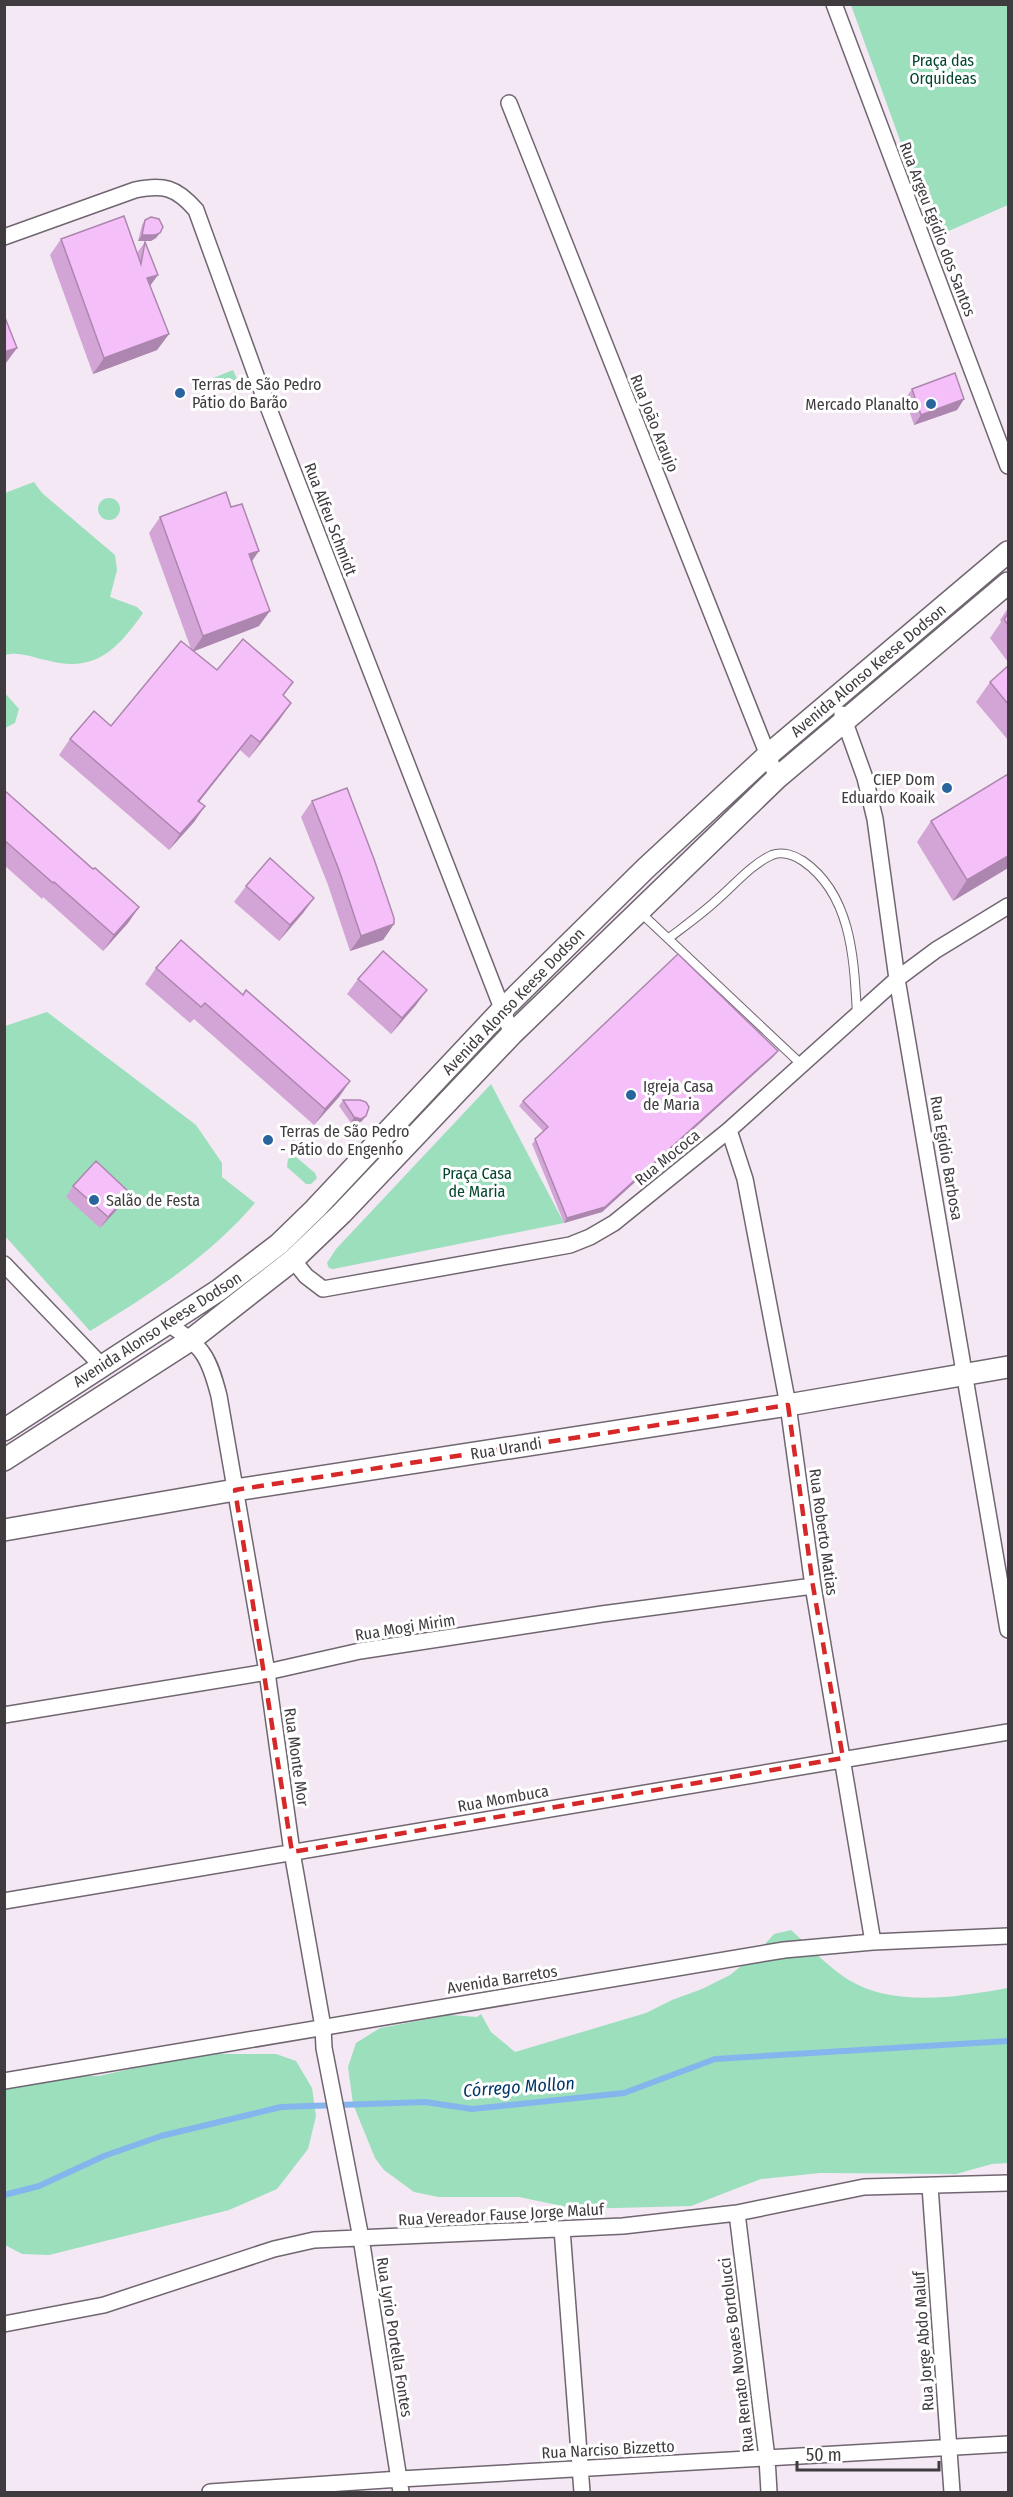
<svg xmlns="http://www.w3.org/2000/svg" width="1013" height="2497" viewBox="0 0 1013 2497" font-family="'Fira Sans Condensed',sans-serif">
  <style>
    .green { fill: #9bdfbd }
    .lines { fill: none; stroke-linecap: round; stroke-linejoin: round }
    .stream { stroke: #84b6ed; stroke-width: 6 }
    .lane-casing { stroke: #706671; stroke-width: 10 }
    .street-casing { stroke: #706671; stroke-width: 18 }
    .secondary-casing { stroke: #706671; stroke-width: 24 }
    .lane { stroke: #fff; stroke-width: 8 }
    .street { stroke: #fff; stroke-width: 15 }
    .secondary { stroke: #fff; stroke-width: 21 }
    .wall { fill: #d3a5d6 }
    .shaded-wall { fill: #ac86ae }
    .building { fill: #f5c0f9; stroke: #ac86ae; stroke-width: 1.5 }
    .marked { fill: none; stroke: #d62828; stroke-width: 4.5; stroke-dasharray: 12 8; stroke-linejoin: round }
    .poi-dot { fill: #29649c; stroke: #fff; stroke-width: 2 }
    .labels { text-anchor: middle; stroke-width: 6; stroke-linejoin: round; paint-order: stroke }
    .park-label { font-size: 16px; fill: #03472e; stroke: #fff }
    .street-label { font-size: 16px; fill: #3f3b3f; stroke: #fff }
    .poi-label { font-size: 16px; fill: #3f3b3f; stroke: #fff; text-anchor: start }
    .water-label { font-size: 18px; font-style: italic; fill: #003768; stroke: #fff }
  </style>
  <rect width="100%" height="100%" fill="#f4e8f4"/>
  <!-- green -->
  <path class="green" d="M 851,5 L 1008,5 L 1008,205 L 935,237 Z
    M 233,370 L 237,379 L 205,391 L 201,383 Z
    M 34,482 L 42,493 L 115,555 L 117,570 L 110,597 L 137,607 L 143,613 C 117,650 94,674 46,660 C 31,657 19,651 5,655 L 5,493 Z
    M98 509a11 11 0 1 1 22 0a11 11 0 1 1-22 0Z
    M 4,692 L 19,709 L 15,723 L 5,728 Z
    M 47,1012 L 196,1125 L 222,1163 L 222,1177 L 255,1203 C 208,1258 150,1294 90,1331 L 5,1236 L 5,1026 Z
    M 491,1084 L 564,1223 L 333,1269 L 329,1268 L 327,1263 L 336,1249 Z
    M 292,1157 L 296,1157 L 315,1173 L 317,1178 L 311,1184 L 306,1184 L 287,1167 L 288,1159 Z
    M 791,1930 C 809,1946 827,1966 847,1979 C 894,2008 957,1997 1008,1988 L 1008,2163 L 992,2164 L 956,2174 L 820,2173 L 761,2179 L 691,2206 L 577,2209 L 519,2197 L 438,2197 L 414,2192 L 384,2170 L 375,2158 L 353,2104 L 348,2067 L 356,2043 L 380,2028 L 450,2015 L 477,2017 L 481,2014 L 491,2032 L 515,2052 L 646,2013 L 672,2000 L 702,1989 L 730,1975 L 757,1953 L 774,1934 Z
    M 197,2054 L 276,2054 L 296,2061 L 312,2088 L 316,2116 L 308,2149 L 277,2189 L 229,2210 L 49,2255 L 22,2254 L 5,2245 L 4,2090 L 49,2076 L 99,2076 Z"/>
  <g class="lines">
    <!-- stream -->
    <path class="stream" d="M 4,2195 L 39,2186 L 104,2156 L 161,2136 L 281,2107 L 425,2102 L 472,2109 L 624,2093 L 715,2059 L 1008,2041"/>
    <defs>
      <path id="lane" d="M 641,913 L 801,1064
        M 669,938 C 686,925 703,913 719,898 C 735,884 752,864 772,855 C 782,851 794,855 803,861 C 852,895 854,960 857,1014"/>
      <path id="street" d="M 834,4 L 1008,466
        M 509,103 L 777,778
        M 4,237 L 135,190 C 163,184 176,187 196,210 L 258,381 L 512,1034
        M 842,714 L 865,778 L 875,819 L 897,979 L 1008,1630
        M 729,1130 L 745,1179 L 788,1405 L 813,1586 L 873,1942
        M 293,1260 L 306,1276 L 323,1289 L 570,1245 L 590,1237 L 614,1223 L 729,1130 L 897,979 L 936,950 L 1008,906
        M 4,1264 L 102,1366
        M 168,1324 C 203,1346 209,1357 219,1396 L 267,1672 L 292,1852 L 323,2027 L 324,2048 L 361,2238 L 401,2492
        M 4,1715 L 267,1672 L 360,1651 L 602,1614 L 813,1586
        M 4,1901 L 1008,1732
        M 4,2081 L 784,1950 L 873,1942 L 1008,1936
        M 930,2186 L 952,2492
        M 737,2213 L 767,2458 L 769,2492
        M 562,2229 L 582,2492
        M 4,2324 L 104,2305 L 274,2249 L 314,2240 L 623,2226 L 737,2213 L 864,2187 L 1008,2183
        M 210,2492 L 400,2479 L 1008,2444"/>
      <path id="secondary" d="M 4,1430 L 219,1290 L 279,1244 L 315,1209 L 501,1011 L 646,868 L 768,755 L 1008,552
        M 4,1460 L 192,1339 L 293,1260 L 342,1213 L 512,1034 L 777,778 L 1008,583
        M 4,1530 L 235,1490 L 788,1405 L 1008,1367"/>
    </defs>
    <!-- lane casing -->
    <use href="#lane" class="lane-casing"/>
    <!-- street casing -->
    <use href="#street" class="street-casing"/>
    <!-- secondary casing -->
    <use href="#secondary" class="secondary-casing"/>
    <!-- lane -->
    <use href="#lane" class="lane"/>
    <!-- street -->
    <use href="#street" class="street"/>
    <!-- secondary -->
    <use href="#secondary" class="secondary"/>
  </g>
  <!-- wall -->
  <path class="wall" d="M 145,220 L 156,238 L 151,241 L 138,241 L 142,225 Z
    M 61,239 L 137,253 L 145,242 L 158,275 L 150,285 L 169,334 L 157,350 L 93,374 L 50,255 Z
    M 912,389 L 964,399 L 957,410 L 914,425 L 905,399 Z
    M 160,517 L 252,561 L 259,626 L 194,651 L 217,670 L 293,682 L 283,696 L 280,719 L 249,758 L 240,750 L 199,802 L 205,806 L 194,822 L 169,850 L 59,755 L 70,739 L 111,726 L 191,649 L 149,533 Z
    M 1008,608 L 1008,662 L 990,638 L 1001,622 L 1000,620 Z
    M 1008,666 L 1008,740 L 976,702 L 990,682 Z
    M 4,790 L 93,869 L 139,907 L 128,923 L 103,951 L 43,897 L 42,899 L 4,865 Z
    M 312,801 L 394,924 L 383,940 L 350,951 L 328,885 L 301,817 Z
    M 931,821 L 1008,868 L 953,901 L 917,842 Z
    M 246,886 L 314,898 L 303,913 L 279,941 L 234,902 Z
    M 156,968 L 243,995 L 350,1081 L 339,1097 L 314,1125 L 194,1019 L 190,1023 L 145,984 Z
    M 358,979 L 416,1005 L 391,1034 L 347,994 Z
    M 774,1056 L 602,1212 L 564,1223 L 532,1144 L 543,1131 L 519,1106 L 523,1101 Z
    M 343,1100 L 362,1121 L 357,1124 L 351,1123 L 339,1106 Z
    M 73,1186 L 130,1193 L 122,1204 L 100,1228 L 66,1197 Z"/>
  <!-- shaded-wall -->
  <path class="shaded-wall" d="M 160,233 L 156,238 L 151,241 L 138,241 L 142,235 Z
    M 158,275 L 147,290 L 147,278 Z
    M 169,334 L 157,350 L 93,374 L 104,358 Z
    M 17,348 L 6,363 L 4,364 L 4,352 Z
    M 964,399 L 957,410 L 914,425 L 921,415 Z
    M 259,551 L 248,567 L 249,554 Z
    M 270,611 L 259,626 L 192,652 L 203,636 Z
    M 291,703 L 280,719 L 249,758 L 260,742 Z
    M 251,735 L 240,750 L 187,817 L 198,801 Z
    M 205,806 L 194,822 L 169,850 L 180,834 Z
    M 1008,856 L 1008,868 L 953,901 L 967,880 Z
    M 314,898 L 303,913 L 279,941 L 290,925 Z
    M 139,907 L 128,923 L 103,951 L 114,935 Z
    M 394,924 L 383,940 L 350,951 L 361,936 Z
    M 427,990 L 416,1005 L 391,1034 L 402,1018 Z
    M 778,1051 L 774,1056 L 602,1212 L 564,1223 L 567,1218 Z
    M 350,1081 L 339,1097 L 314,1125 L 325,1109 Z
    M 366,1116 L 362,1121 L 357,1124 L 351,1123 L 354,1117 Z
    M 130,1193 L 122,1204 L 100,1228 L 108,1217 Z"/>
  <!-- building -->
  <path class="building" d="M 124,216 L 141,264 L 145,242 L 158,275 L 147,278 L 169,334 L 104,358 L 61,239 Z
    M 151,217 L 159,219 L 163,227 L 160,233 L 155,235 L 142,235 L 145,220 Z
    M 4,315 L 17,348 L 4,352 Z
    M 955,373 L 964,399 L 921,415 L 912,389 Z
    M 226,492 L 231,507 L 242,504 L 259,551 L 249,554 L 270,611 L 203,636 L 160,517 Z
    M 1008,614 L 1008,625 L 1004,619 Z
    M 243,639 L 293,682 L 283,695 L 291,703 L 260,742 L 251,735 L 198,801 L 205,806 L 180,834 L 70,739 L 94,711 L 111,726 L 181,641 L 217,670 Z
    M 1008,666 L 1008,704 L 990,682 Z
    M 1008,774 L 1008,856 L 967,880 L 931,821 Z
    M 347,788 L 374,859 L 394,918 L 394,924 L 361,936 L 339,870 L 312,801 Z
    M 4,790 L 93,869 L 95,868 L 139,907 L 114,935 L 54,882 L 53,883 L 4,840 Z
    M 270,858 L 314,898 L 290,925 L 246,886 Z
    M 181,940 L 243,995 L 246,990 L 350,1081 L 325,1109 L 205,1003 L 201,1007 L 156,968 Z
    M 383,951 L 427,990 L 402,1018 L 358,979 Z
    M 678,954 L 778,1051 L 605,1207 L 567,1218 L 535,1139 L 548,1127 L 523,1101 Z
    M 343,1100 L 360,1100 L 366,1102 L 369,1107 L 366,1116 L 361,1119 L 354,1117 Z
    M 96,1161 L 130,1193 L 108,1217 L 73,1186 Z"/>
  <!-- marked area -->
  <path class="marked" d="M 788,1405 L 813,1586 L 843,1758 L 292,1852 L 235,1490 Z"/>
  <!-- markers -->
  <g class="poi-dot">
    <circle cx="180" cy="393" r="6"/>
    <circle cx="931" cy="404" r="6"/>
    <circle cx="947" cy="788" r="6"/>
    <circle cx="631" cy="1095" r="6"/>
    <circle cx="268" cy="1140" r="6"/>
    <circle cx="94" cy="1200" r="6"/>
  </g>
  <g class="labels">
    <!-- park labels -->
    <g class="park-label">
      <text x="943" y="66">Praça das<tspan x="943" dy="18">Orquideas</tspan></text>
      <text x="477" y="1179">Praça Casa<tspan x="477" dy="18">de Maria</tspan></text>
    </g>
    <!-- street labels -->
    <g class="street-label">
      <text transform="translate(938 229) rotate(69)" y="6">Rua Argeu Egídio dos Santos</text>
      <text transform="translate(655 423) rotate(68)" y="6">Rua João Araujo</text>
      <text transform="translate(331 519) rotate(69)" y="6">Rua Alfeu Schmidt</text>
      <text transform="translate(868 670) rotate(-40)" y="6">Avenida Alonso Keese Dodson</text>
      <text transform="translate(513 1001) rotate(-46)" y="6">Avenida Alonso Keese Dodson</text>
      <text transform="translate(667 1157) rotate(-39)" y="6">Rua Mococa</text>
      <text transform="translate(947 1158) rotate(80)" y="6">Rua Egidio Barbosa</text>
      <text transform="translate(157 1329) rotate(-33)" y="6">Avenida Alonso Keese Dodson</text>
      <text transform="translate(506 1448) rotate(-9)" y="6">Rua Urandi</text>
      <text transform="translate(824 1532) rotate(82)" y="6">Rua Roberto Matias</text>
      <text transform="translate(405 1627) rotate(-9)" y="6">Rua Mogi Mirim</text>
      <text transform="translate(297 1757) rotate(82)" y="6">Rua Monte Mor</text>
      <text transform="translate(503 1798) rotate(-10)" y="6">Rua Mombuca</text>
      <text transform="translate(502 1979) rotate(-9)" y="6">Avenida Barretos</text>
      <text transform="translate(501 2214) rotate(-3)" y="6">Rua Vereador Fause Jorge Maluf</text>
      <text transform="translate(395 2337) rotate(81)" y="6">Rua Lyrio Portella Fontes</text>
      <text transform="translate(923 2341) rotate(-94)" y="6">Rua Jorge Abdo Maluf</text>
      <text transform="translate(736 2355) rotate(-97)" y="6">Rua Renato Novaes Bortolucci</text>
      <text transform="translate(608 2449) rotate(-3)" y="6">Rua Narciso Bizzetto</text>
    </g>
    <!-- poi labels -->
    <g class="poi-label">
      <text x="192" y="390">Terras de São Pedro<tspan x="192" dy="18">Pátio do Barão</tspan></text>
      <text x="919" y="410" text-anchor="end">Mercado Planalto</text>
      <text x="935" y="785" text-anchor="end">CIEP Dom<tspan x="935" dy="18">Eduardo Koaik</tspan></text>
      <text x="643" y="1092">Igreja Casa<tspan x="643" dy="18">de Maria</tspan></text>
      <text x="280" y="1137">Terras de São Pedro<tspan x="280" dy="18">- Pátio do Engenho</tspan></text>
      <text x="106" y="1206">Salão de Festa</text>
    </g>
    <!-- water labels -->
    <g class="water-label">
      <text transform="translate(519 2087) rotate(-4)" y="6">Córrego Mollon</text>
    </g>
  </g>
  <!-- border -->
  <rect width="1013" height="2497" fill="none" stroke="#3f3b3f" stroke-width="12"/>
  <!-- scale -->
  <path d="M797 2461v9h142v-9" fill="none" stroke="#3f3b3f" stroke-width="3"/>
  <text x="806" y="2461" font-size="18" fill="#3f3b3f" stroke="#ffffff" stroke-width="4.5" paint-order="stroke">50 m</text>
</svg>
